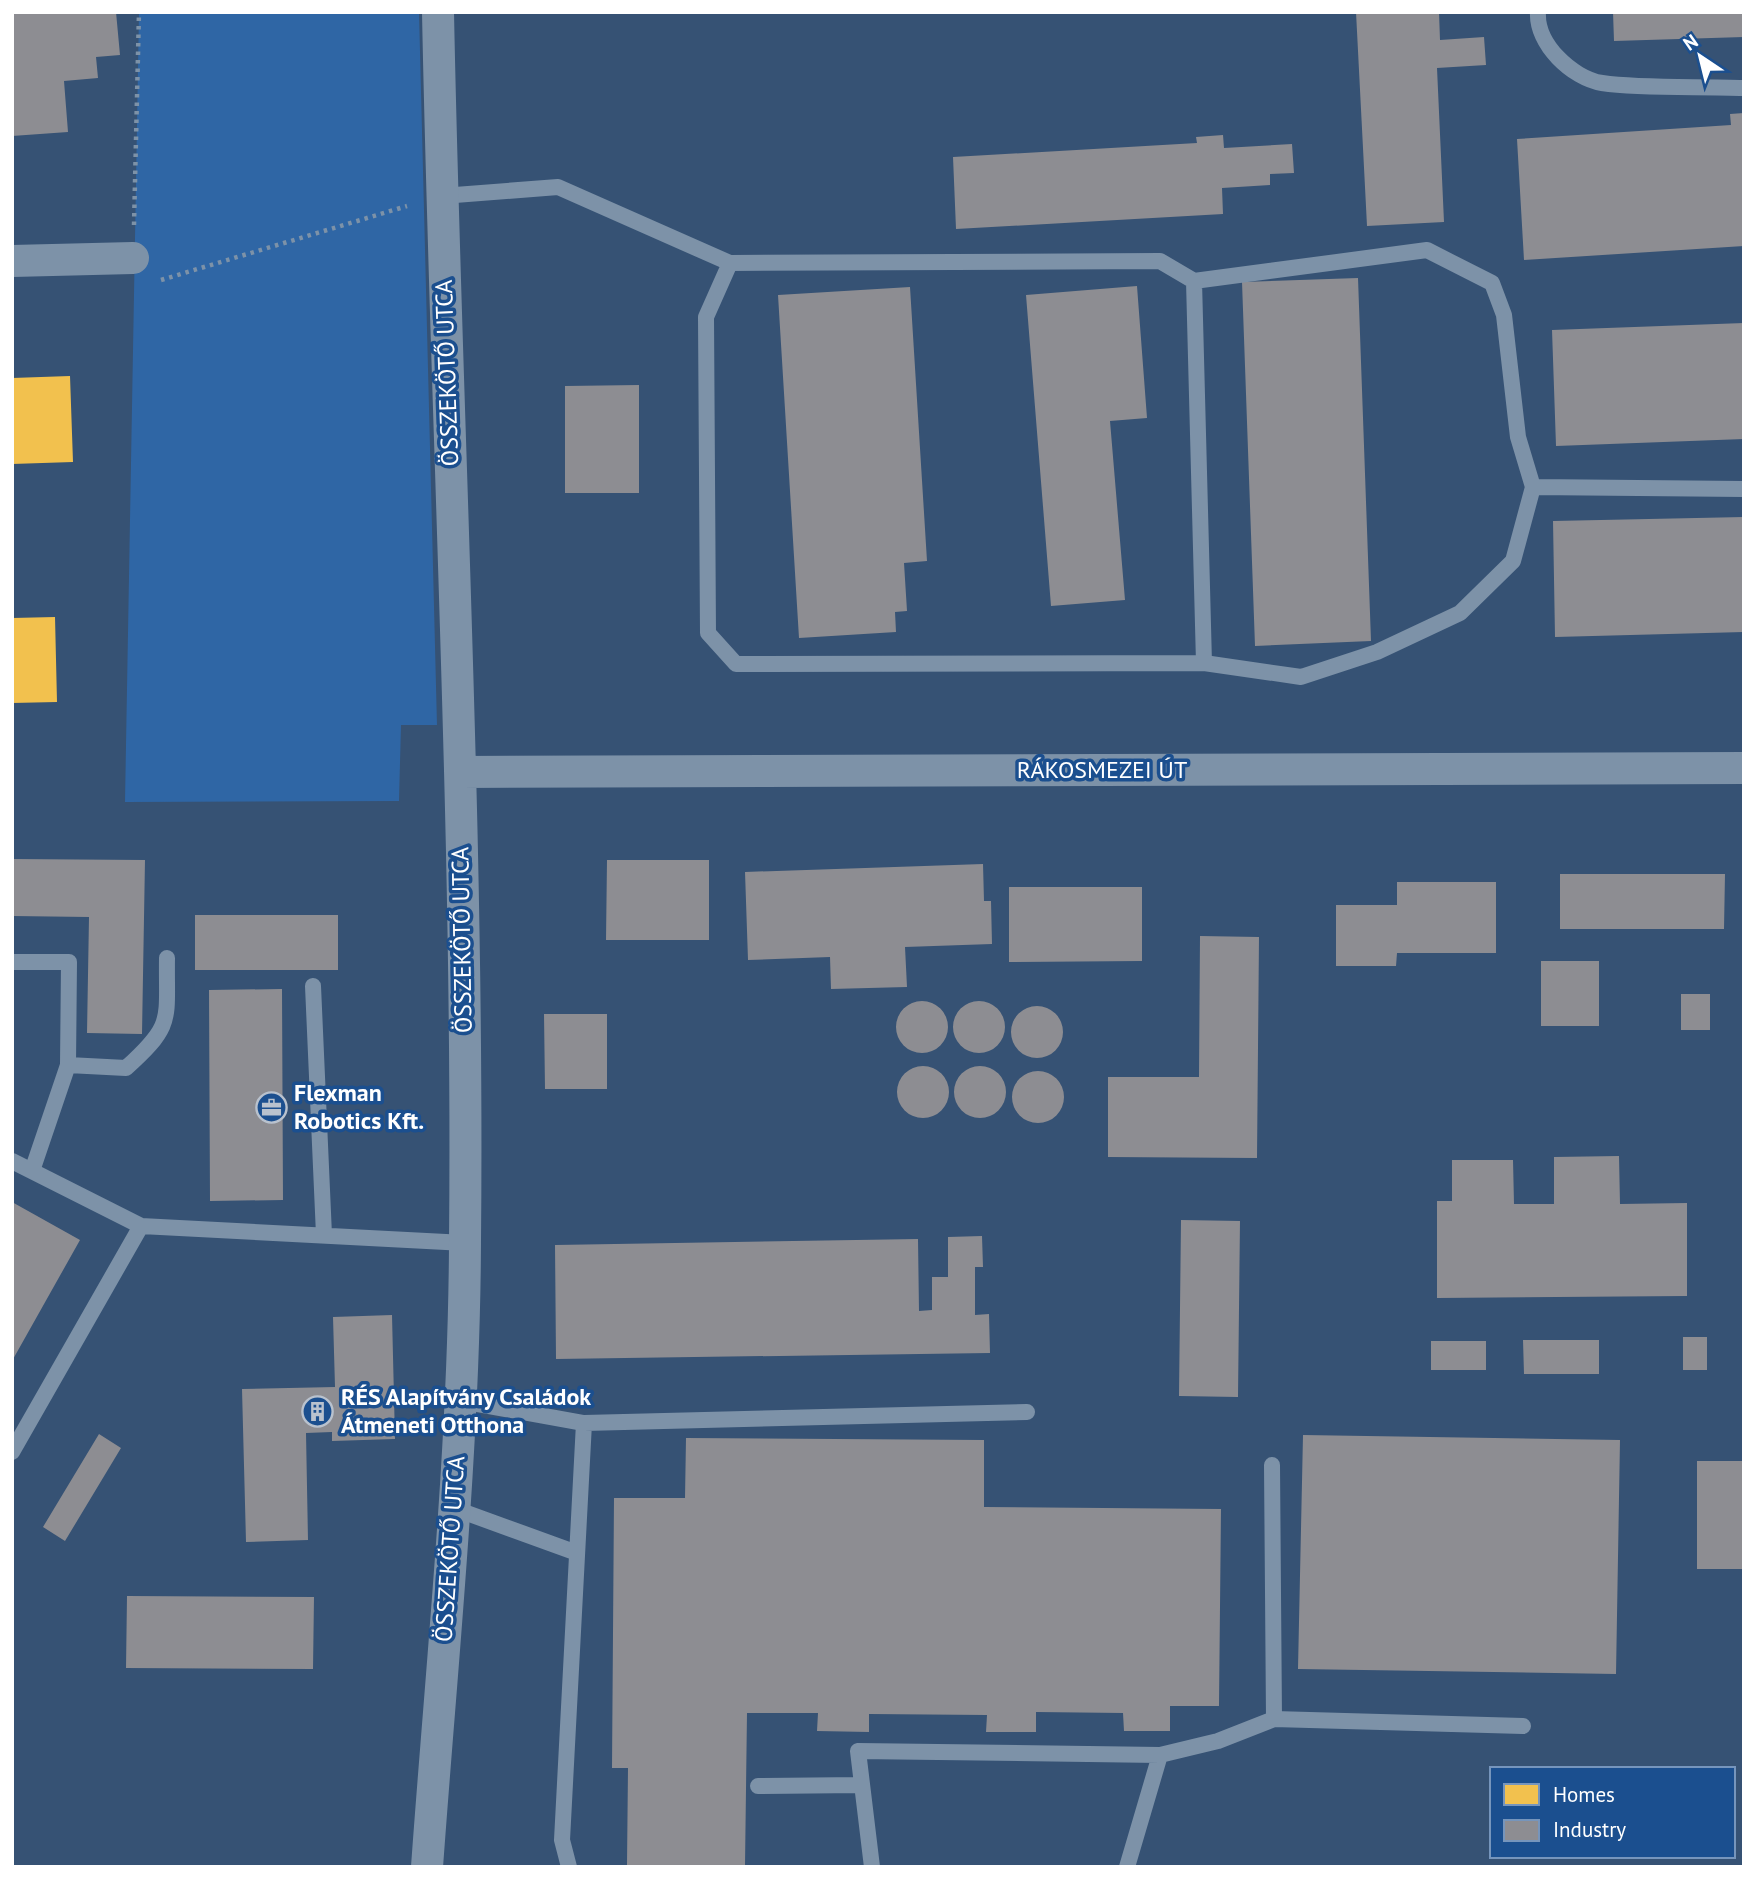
<svg xmlns="http://www.w3.org/2000/svg" width="1756" height="1879" viewBox="0 0 1756 1879" font-family="'PT Sans',sans-serif">
  <style>
    .green { fill: #2f66a5 }
    .homes { fill: #f2c14e }
    .industry { fill: #8d8d92 }
    .lines { fill: none; stroke-linecap: round; stroke-linejoin: round }
    .path { stroke: #7d92a8; stroke-width: 4.5; stroke-dasharray: 3.5 5; stroke-linecap: butt }
    .service { stroke: #7d92a8; stroke-width: 16 }
    .minor { stroke: #7d92a8; stroke-width: 32 }
    .labels { text-anchor: middle; stroke-width: 7; stroke-linejoin: round; paint-order: stroke }
    .street-label { font-size: 24px; fill: #fff; stroke: #1b4f8f }
    .poi-label { font-size: 24px; font-weight: bold; fill: #fff; stroke: #1b4f8f; text-anchor: start }
  </style>
  <rect width="100%" height="100%" fill="#365274"/>
  <!-- green -->
  <path class="green" d="M 139,12 L 419,12 L 437,725 L 401,725 L 399,801 L 125,802 Z"/>
  <!-- homes -->
  <path class="homes" d="M 70,376 L 73,462 L 12,464 L 12,378 Z
    M 55,617 L 57,702 L 12,703 L 12,618 Z"/>
  <!-- industry -->
  <path class="industry" d="M 12,12 L 116,12 L 120,55 L 96,57 L 98,78 L 64,81 L 68,132 L 12,136 Z
    M 1356,12 L 1439,12 L 1440,40 L 1484,37 L 1486,65 L 1437,68 L 1444,222 L 1367,226 Z
    M 1613,12 L 1744,12 L 1744,37 L 1614,41 Z
    M 1744,113 L 1744,246 L 1524,260 L 1517,139 L 1731,125 L 1730,114 Z
    M 1223,135 L 1224,148 L 1292,144 L 1294,173 L 1270,174 L 1270,185 L 1222,188 L 1223,214 L 956,229 L 953,157 L 1197,143 L 1196,137 Z
    M 1358,278 L 1371,641 L 1255,646 L 1242,282 Z
    M 1137,286 L 1147,418 L 1110,421 L 1125,600 L 1051,606 L 1026,295 Z
    M 910,287 L 927,561 L 904,563 L 907,611 L 895,612 L 896,632 L 799,638 L 778,295 Z
    M 1744,323 L 1744,439 L 1556,446 L 1552,330 Z
    M 639,385 L 639,493 L 565,493 L 565,386 Z
    M 1744,517 L 1744,632 L 1555,637 L 1553,521 Z
    M 12,859 L 145,860 L 142,1034 L 87,1033 L 89,917 L 12,916 Z
    M 607,860 L 709,860 L 709,940 L 606,940 Z
    M 983,864 L 984,901 L 991,901 L 992,944 L 905,947 L 907,987 L 831,989 L 830,957 L 748,960 L 745,872 Z
    M 1560,874 L 1725,874 L 1724,929 L 1560,929 Z
    M 1397,882 L 1496,882 L 1496,953 L 1397,953 L 1396,966 L 1336,966 L 1336,905 L 1397,905 Z
    M 1009,887 L 1142,887 L 1142,961 L 1009,962 Z
    M 195,915 L 338,915 L 338,970 L 195,970 Z
    M 1200,936 L 1259,937 L 1257,1158 L 1108,1157 L 1108,1077 L 1199,1077 Z
    M 1541,961 L 1599,961 L 1599,1026 L 1541,1026 Z
    M 282,989 L 283,1200 L 210,1201 L 209,990 Z
    M 1681,994 L 1710,994 L 1710,1030 L 1681,1030 Z
    M953 1027a26 26 0 1 1 52 0a26 26 0 1 1-52 0Z
    M896 1027a26 26 0 1 1 52 0a26 26 0 1 1-52 0Z
    M1011 1032a26 26 0 1 1 52 0a26 26 0 1 1-52 0Z
    M 544,1014 L 607,1014 L 607,1089 L 545,1089 Z
    M897 1092a26 26 0 1 1 52 0a26 26 0 1 1-52 0Z
    M954 1092a26 26 0 1 1 52 0a26 26 0 1 1-52 0Z
    M1012 1097a26 26 0 1 1 52 0a26 26 0 1 1-52 0Z
    M 1619,1156 L 1620,1204 L 1687,1203 L 1687,1296 L 1437,1298 L 1437,1201 L 1452,1201 L 1452,1160 L 1513,1160 L 1514,1204 L 1554,1204 L 1554,1157 Z
    M 12,1202 L 80,1240 L 12,1361 Z
    M 1181,1220 L 1240,1221 L 1238,1397 L 1179,1396 Z
    M 982,1236 L 983,1267 L 975,1267 L 975,1315 L 989,1314 L 990,1353 L 556,1359 L 555,1245 L 918,1239 L 919,1311 L 932,1310 L 932,1277 L 948,1277 L 948,1237 Z
    M 392,1315 L 395,1439 L 332,1441 L 332,1432 L 306,1433 L 308,1540 L 246,1542 L 242,1389 L 335,1387 L 333,1317 Z
    M 1683,1337 L 1707,1337 L 1707,1370 L 1683,1370 Z
    M 1523,1340 L 1599,1340 L 1599,1374 L 1524,1374 Z
    M 1431,1341 L 1486,1341 L 1486,1370 L 1431,1370 Z
    M 99,1434 L 121,1448 L 65,1541 L 43,1527 Z
    M 1303,1435 L 1620,1440 L 1616,1674 L 1298,1669 Z
    M 686,1438 L 984,1440 L 984,1507 L 1221,1509 L 1219,1706 L 1170,1706 L 1170,1731 L 1124,1731 L 1123,1713 L 1036,1712 L 1036,1732 L 986,1732 L 987,1715 L 869,1714 L 869,1732 L 817,1731 L 818,1713 L 747,1713 L 745,1866 L 627,1865 L 628,1768 L 612,1768 L 614,1498 L 685,1498 Z
    M 1697,1461 L 1743,1461 L 1744,1569 L 1697,1569 Z
    M 127,1596 L 314,1597 L 313,1669 L 126,1668 Z"/>
  <g class="lines">
    <!-- path -->
    <path class="path" d="M 134,225 L 139,12
      M 161,280 L 407,206"/>
    <!-- service -->
    <path class="service" d="M 1538,12 C 1536,44 1572,78 1602,83 C 1643,89 1701,86 1744,88
      M 442,196 L 558,187 L 730,263 L 1160,261 L 1194,281 L 1427,250 L 1492,283 L 1504,315 L 1518,437 L 1533,487 L 1513,561 L 1460,613 L 1377,652 L 1301,677 L 1204,663 L 736,664 L 708,633 L 706,317 L 730,263
      M 1194,281 L 1204,663
      M 1533,487 L 1744,489
      M 12,962 L 69,962 L 68,1065
      M 313,986 L 324,1235
      M 12,1161 L 141,1226 L 465,1243
      M 32,1171 L 68,1065 L 126,1068 C 175,1024 166,1020 167,958
      M 461,1401 L 584,1423 L 1027,1412
      M 12,1452 L 141,1226
      M 1272,1465 L 1274,1719
      M 453,1508 L 577,1553
      M 758,1786 L 861,1785
      M 569,1867 L 562,1840 L 584,1423
      M 872,1867 L 858,1751 L 1160,1755
      M 1127,1867 L 1160,1755 L 1218,1741 L 1274,1719 L 1523,1726"/>
    <!-- minor -->
    <path class="minor" d="M 12,261 L 133,258
      M 460,772 L 1744,768
      M 427,1867 C 442,1659 464,1451 465,1243 C 469,833 446,422 438,12"/>
  </g>
  <!-- icons -->
  <defs>
    <symbol id="office-ring" viewBox="-11 -11 22 22"><circle r="9.5" fill="#1b4f8f" stroke="#b9c2ce" stroke-width="1.5"/><path d="M-6-3h4V-5.5h4V-3h4V5H-6ZM-1-4.5V-3h2v-1.5ZM-6 0V1H6V0Z" fill="#b9c2ce"/></symbol>
    <symbol id="building-ring" viewBox="-11 -11 22 22"><circle r="9.5" fill="#1b4f8f" stroke="#b9c2ce" stroke-width="1.5"/><path d="M-4-6H4V6H1V3H-1V6H-4ZM-2.5-4.3h1.7v1.8h-1.7ZM.8-4.3h1.7v1.8H.8ZM-2.5-1h1.7V.8h-1.7ZM.8-1h1.7V.8H.8Z" fill="#b9c2ce"/></symbol>
  </defs>
  <g fill-rule="evenodd">
    <use href="#office-ring" x="254" y="1090" width="35" height="35"/>
    <use href="#building-ring" x="300" y="1394" width="35" height="35"/>
  </g>
  <g class="labels">
    <!-- street labels -->
    <g class="street-label">
      <text transform="translate(447 373) rotate(-92)" y="8">ÖSSZEKÖTŐ UTCA</text>
      <text x="1102" y="778">RÁKOSMEZEI ÚT</text>
      <text transform="translate(462 940) rotate(-91)" y="8">ÖSSZEKÖTŐ UTCA</text>
      <text transform="translate(450 1549) rotate(-86)" y="8">ÖSSZEKÖTŐ UTCA</text>
    </g>
    <!-- poi labels -->
    <g class="poi-label">
      <text x="294" y="1101">Flexman<tspan x="294" dy="28">Robotics Kft.</tspan></text>
      <text x="341" y="1405">RÉS Alapítvány Családok<tspan x="341" dy="28">Átmeneti Otthona</tspan></text>
    </g>
  </g>
  <!-- border -->
  <rect width="1756" height="1879" fill="none" stroke="#ffffff" stroke-width="28"/>
  <!-- legend -->
  <rect x="1490" y="1767" width="245" height="91" fill="#1b4f8f" stroke="#7695bc" stroke-width="2"/>
  <rect x="1504" y="1784" width="35" height="21" fill="#f2c14e" stroke="#7695bc" stroke-width="2"/>
  <text x="1553" y="1802" font-size="21" fill="#ffffff">Homes</text>
  <rect x="1504" y="1820" width="35" height="21" fill="#8d8d92" stroke="#7695bc" stroke-width="2"/>
  <text x="1553" y="1837" font-size="21" fill="#ffffff">Industry</text>
  <!-- north arrow -->
  <g transform="translate(1700 56) rotate(325)" stroke="#1b4f8f" stroke-width="5" paint-order="stroke">
  <path d="M0-5L12 26L0 18L-12 26Z" fill="#ffffff"/>
  <text y="-10" font-size="19" font-weight="bold" text-anchor="middle" fill="#ffffff">N</text>
  </g>
</svg>
